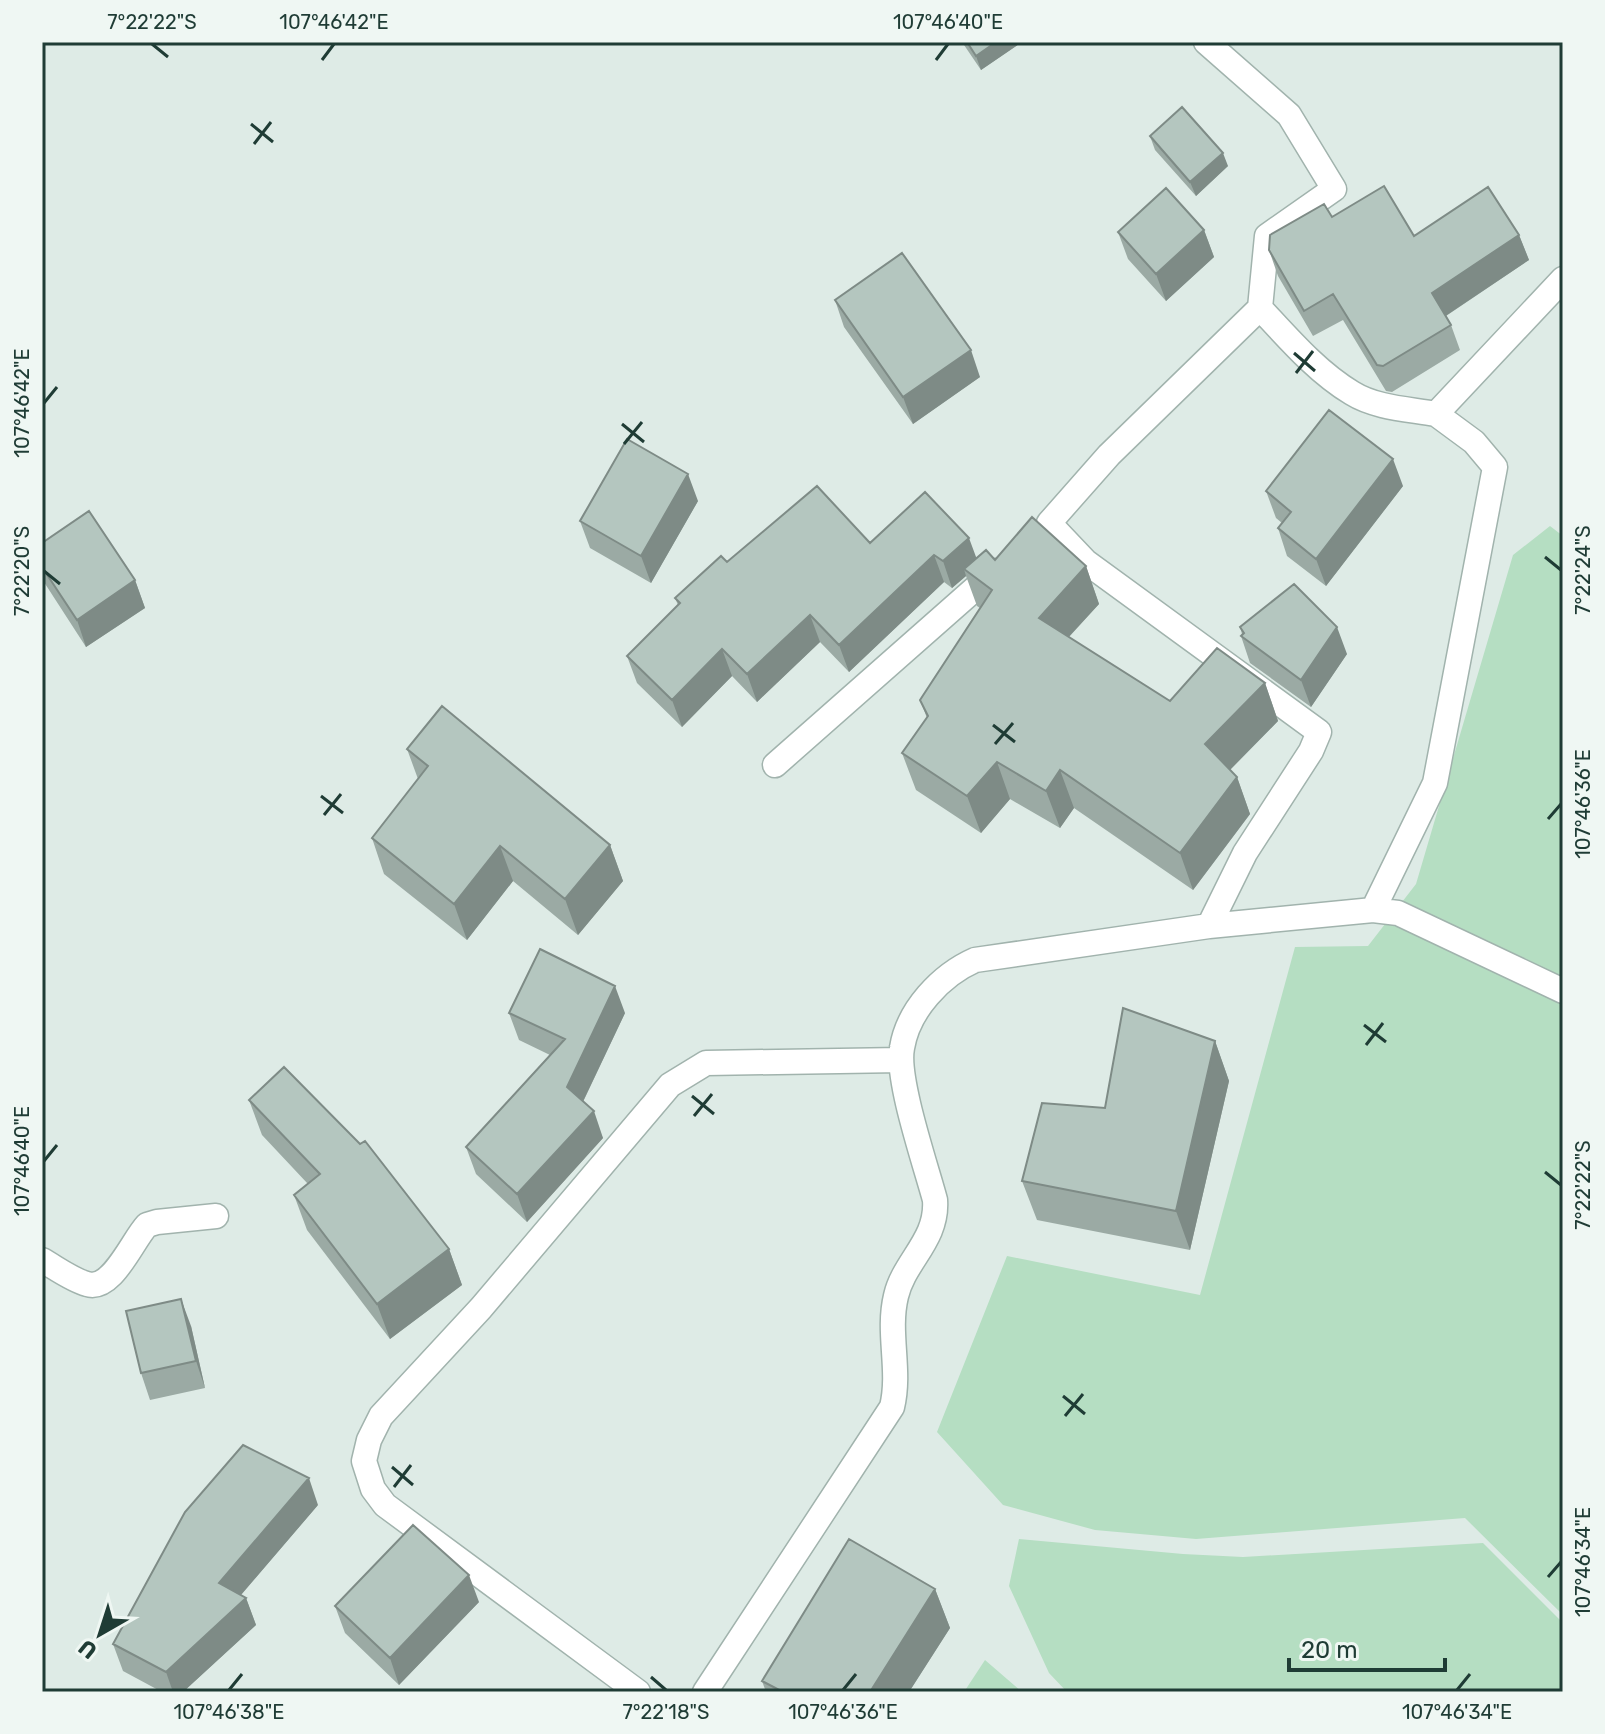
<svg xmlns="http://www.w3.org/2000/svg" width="1605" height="1734" viewBox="0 0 1605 1734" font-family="Rubik,sans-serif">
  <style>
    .green { fill: #b5dec2 }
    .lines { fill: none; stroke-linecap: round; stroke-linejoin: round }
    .minor-casing { stroke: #a1b3ad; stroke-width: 27 }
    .minor { stroke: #fff; stroke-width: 24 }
    .wall { fill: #9baaa4 }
    .shaded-wall { fill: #7e8b86 }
    .building { fill: #b4c6bf; stroke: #7e8b86; stroke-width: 2 }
    .ticks { fill: none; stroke: #1f3c35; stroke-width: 3 }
    .neatline { fill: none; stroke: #1f3c35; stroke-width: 3 }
    .ticks-label { font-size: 20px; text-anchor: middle; fill: #1f3c35 }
  </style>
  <rect width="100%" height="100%" fill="#deebe6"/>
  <!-- green -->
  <path class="green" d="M 1550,526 L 1563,536 L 1563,1615 L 1465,1518 L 1196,1539 L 1095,1530 L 1003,1505 L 937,1432 L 1007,1256 L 1200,1295 L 1295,947 L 1368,946 L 1416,884 L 1513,555 Z
    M 1019,1539 L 1183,1554 L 1243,1557 L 1483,1543 L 1563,1623 L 1563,1692 L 1067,1692 L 1049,1673 L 1009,1586 Z
    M 985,1660 L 1022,1692 L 964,1692 Z"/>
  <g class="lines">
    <defs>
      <path id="minor" d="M 1206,42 L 1289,115 L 1334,189 L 1267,236 L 1260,308 L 1109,455 L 1049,523 L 1086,562 L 1319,732 L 1311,751 L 1245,853 L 1209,926
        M 1260,308 C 1288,338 1317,372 1352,393 C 1376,408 1409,409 1436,414
        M 775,765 L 995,571
        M 1373,910 L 1435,783 L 1495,467 L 1474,442 L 1436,414 L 1563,279
        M 42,1260 C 56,1268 72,1280 87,1284 C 112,1292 132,1241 147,1225 L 157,1222 L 216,1216
        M 638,1692 L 385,1505 L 373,1489 L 364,1461 L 369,1440 L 381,1416 L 481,1308 L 670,1085 L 706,1063 L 901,1060
        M 705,1692 L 892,1407 C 901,1370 887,1333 896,1296 C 904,1261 938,1240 935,1200 C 926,1166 896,1079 902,1048 C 908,1010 941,975 975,960 L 1209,926 L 1373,910 L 1398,913 L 1563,991"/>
    </defs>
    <!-- minor casing -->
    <use href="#minor" class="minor-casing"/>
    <!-- minor -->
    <use href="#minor" class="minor"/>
  </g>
  <!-- wall -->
  <path class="wall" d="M 962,42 L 1022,42 L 981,70 Z
    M 1150,136 L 1228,166 L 1196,196 L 1155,150 Z
    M 1332,217 L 1414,236 L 1519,235 L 1529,260 L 1446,316 L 1451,325 L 1460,350 L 1392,392 L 1386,391 L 1343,320 L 1313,336 L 1278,276 L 1269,250 Z
    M 1204,230 L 1214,257 L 1166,301 L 1128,259 L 1118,232 Z
    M 835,300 L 980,377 L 913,424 L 844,327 Z
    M 1403,486 L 1326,586 L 1287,556 L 1278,528 L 1282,523 L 1276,518 L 1266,491 Z
    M 698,501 L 651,583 L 590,548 L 580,521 Z
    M 42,543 L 135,580 L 145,608 L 86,647 L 42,579 Z
    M 870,543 L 976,558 L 1086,566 L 1099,604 L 1069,637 L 1170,701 L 1265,683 L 1278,721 L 1230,770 L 1237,777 L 1250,814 L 1193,890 L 1074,808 L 1060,828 L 1010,799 L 981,833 L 916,790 L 902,753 L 927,718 L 920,700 L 980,608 L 977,606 L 966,576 L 952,588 L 944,582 L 849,672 L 820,642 L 757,702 L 732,676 L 682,727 L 637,683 L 627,656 L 678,605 L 675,598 L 727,562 Z
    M 1240,627 L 1347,654 L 1311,707 L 1250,663 L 1241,636 L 1242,634 Z
    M 407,749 L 610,845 L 623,881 L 578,935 L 513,881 L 467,940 L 384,874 L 372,838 L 418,779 Z
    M 509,1013 L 625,1013 L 583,1102 L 603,1138 L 527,1222 L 476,1174 L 466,1147 L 550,1055 L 519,1040 Z
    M 1215,1041 L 1229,1081 L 1190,1250 L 1037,1220 L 1022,1181 L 1105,1108 Z
    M 249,1100 L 449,1249 L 462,1285 L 390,1339 L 307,1230 L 294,1195 L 308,1184 L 262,1135 Z
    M 191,1326 L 205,1388 L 150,1400 L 141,1373 Z
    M 318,1505 L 241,1595 L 246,1598 L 256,1625 L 183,1692 L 162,1692 L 123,1671 L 113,1644 Z
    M 935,1589 L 950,1628 L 909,1692 L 766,1692 L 762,1681 Z
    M 479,1602 L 399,1685 L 345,1633 L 335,1606 Z"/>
  <!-- shaded-wall -->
  <path class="shaded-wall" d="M 996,42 L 1022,42 L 981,70 L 976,56 Z
    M 1223,153 L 1228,166 L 1196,196 L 1190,182 Z
    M 1204,230 L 1214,257 L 1166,301 L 1156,274 Z
    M 1519,235 L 1529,260 L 1441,319 L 1432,293 Z
    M 971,350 L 980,377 L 913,424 L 903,397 Z
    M 1393,459 L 1403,486 L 1326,586 L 1316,559 Z
    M 688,474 L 698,501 L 651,583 L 641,556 Z
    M 969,538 L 979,565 L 964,569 L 966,576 L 952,588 L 943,561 Z
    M 934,555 L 944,582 L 849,672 L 839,645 Z
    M 1086,566 L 1099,604 L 1052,655 L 1039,618 Z
    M 135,580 L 145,608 L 86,647 L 77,620 Z
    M 810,615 L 820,642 L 757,702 L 747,674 Z
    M 1337,627 L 1347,654 L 1311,707 L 1301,680 Z
    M 722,649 L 732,676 L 682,727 L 672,700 Z
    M 1265,683 L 1278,721 L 1219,781 L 1205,744 Z
    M 997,762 L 1010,799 L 981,833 L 967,796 Z
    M 1060,770 L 1074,808 L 1060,828 L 1046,791 Z
    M 1237,777 L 1250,814 L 1193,890 L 1180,853 Z
    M 610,845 L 623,881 L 578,935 L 565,899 Z
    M 500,846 L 513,881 L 467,940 L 454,904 Z
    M 615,986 L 625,1013 L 577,1114 L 567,1087 Z
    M 1215,1041 L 1229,1081 L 1190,1250 L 1176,1211 Z
    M 594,1111 L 603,1138 L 527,1222 L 517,1194 Z
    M 449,1249 L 462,1285 L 390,1339 L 377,1304 Z
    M 181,1299 L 191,1326 L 205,1388 L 196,1361 Z
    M 309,1478 L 318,1505 L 228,1610 L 219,1583 Z
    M 469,1575 L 479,1602 L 399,1685 L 390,1658 Z
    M 935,1589 L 950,1628 L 909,1692 L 870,1692 Z
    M 246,1598 L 256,1625 L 183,1692 L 173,1692 L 166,1672 Z"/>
  <!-- building -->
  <path class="building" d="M 967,42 L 996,42 L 976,56 Z
    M 1182,107 L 1223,153 L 1190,182 L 1150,136 Z
    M 1384,186 L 1414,236 L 1488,187 L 1519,235 L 1432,293 L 1451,325 L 1383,366 L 1377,365 L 1333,294 L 1304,311 L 1269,250 L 1270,235 L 1324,204 L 1332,217 Z
    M 1166,188 L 1204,230 L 1156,274 L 1118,232 Z
    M 902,253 L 971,350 L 903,397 L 835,300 Z
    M 1329,410 L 1393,459 L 1316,559 L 1278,528 L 1291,512 L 1266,491 Z
    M 627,439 L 688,474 L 641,556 L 580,521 Z
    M 817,486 L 870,543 L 925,492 L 969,538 L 943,561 L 934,555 L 839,645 L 810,615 L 747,674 L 722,649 L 672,700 L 627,656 L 680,603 L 675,598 L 721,556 L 727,562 Z
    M 89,511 L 135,580 L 77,620 L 42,567 L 42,543 Z
    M 1032,517 L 1086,566 L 1039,618 L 1170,701 L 1217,648 L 1265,683 L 1205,744 L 1237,777 L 1180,853 L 1060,770 L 1046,791 L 997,762 L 967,796 L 902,753 L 928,716 L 920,700 L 992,590 L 964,569 L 986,550 L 995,560 Z
    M 1294,584 L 1337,627 L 1301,680 L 1241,636 L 1244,633 L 1240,627 Z
    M 442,706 L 610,845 L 565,899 L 500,846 L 454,904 L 372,838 L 428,766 L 407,749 Z
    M 540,949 L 615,986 L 567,1087 L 594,1111 L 517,1194 L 466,1147 L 565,1039 L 509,1013 Z
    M 1123,1008 L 1215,1041 L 1176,1211 L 1022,1181 L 1042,1103 L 1105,1108 Z
    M 284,1067 L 360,1144 L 365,1141 L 449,1249 L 377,1304 L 294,1195 L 320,1174 L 249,1100 Z
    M 181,1299 L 196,1361 L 141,1373 L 126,1311 Z
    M 243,1445 L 309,1478 L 219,1583 L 246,1598 L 166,1672 L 113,1644 L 185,1512 Z
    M 413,1525 L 469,1575 L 390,1658 L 335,1606 Z
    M 849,1539 L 935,1589 L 870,1692 L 783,1692 L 762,1681 Z"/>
  <!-- ticks -->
  <path class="ticks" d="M 152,44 L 168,57M 322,60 L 334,44M 936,60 L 948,44M 251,124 L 273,142M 254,144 L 271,122M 1294,353 L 1315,371M 1296,373 L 1313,351M 44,403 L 57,387M 622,424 L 644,442M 624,444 L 642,422M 1545,557 L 1561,570M 44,571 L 60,584M 993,725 L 1015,742M 995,744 L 1013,723M 321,796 L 343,813M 324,815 L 341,794M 1548,819 L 1561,804M 1364,1025 L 1386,1042M 1366,1045 L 1383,1023M 692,1096 L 714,1114M 694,1116 L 712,1094M 44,1161 L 57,1145M 1545,1172 L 1561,1185M 1063,1396 L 1085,1414M 1065,1416 L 1083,1394M 392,1467 L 413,1485M 394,1487 L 411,1465M 1548,1577 L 1561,1562M 651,1677 L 666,1690M 229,1690 L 242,1674M 843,1690 L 856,1674M 1457,1690 L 1470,1674"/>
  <!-- border -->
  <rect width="1605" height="1734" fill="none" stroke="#eff7f3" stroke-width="88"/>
  <!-- north arrow -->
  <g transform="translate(100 1634) rotate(219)" stroke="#eff7f3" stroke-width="6" paint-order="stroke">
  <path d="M0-6L14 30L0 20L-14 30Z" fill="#1f3c35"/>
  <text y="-12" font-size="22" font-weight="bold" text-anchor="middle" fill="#1f3c35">U</text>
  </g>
  <!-- scale -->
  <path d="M1289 1658v12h156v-12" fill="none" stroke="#1f3c35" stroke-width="4"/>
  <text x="1301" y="1658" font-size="24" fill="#1f3c35" stroke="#eff7f3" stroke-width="6" paint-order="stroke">20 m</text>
  <rect x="44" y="44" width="1517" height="1646" class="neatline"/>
  <g class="ticks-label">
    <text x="152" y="29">7°22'22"S</text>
    <text x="334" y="29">107°46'42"E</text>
    <text x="948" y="29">107°46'40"E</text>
    <text transform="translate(22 403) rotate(-90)" y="7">107°46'42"E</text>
    <text transform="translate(1583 570) rotate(-90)" y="7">7°22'24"S</text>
    <text transform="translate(22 571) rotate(-90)" y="7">7°22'20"S</text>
    <text transform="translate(1583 804) rotate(-90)" y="7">107°46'36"E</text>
    <text transform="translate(22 1161) rotate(-90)" y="7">107°46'40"E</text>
    <text transform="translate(1583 1185) rotate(-90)" y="7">7°22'22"S</text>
    <text transform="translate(1583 1562) rotate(-90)" y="7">107°46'34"E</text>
    <text x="229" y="1719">107°46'38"E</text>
    <text x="666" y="1719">7°22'18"S</text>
    <text x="843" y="1719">107°46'36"E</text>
    <text x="1457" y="1719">107°46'34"E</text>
  </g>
</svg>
